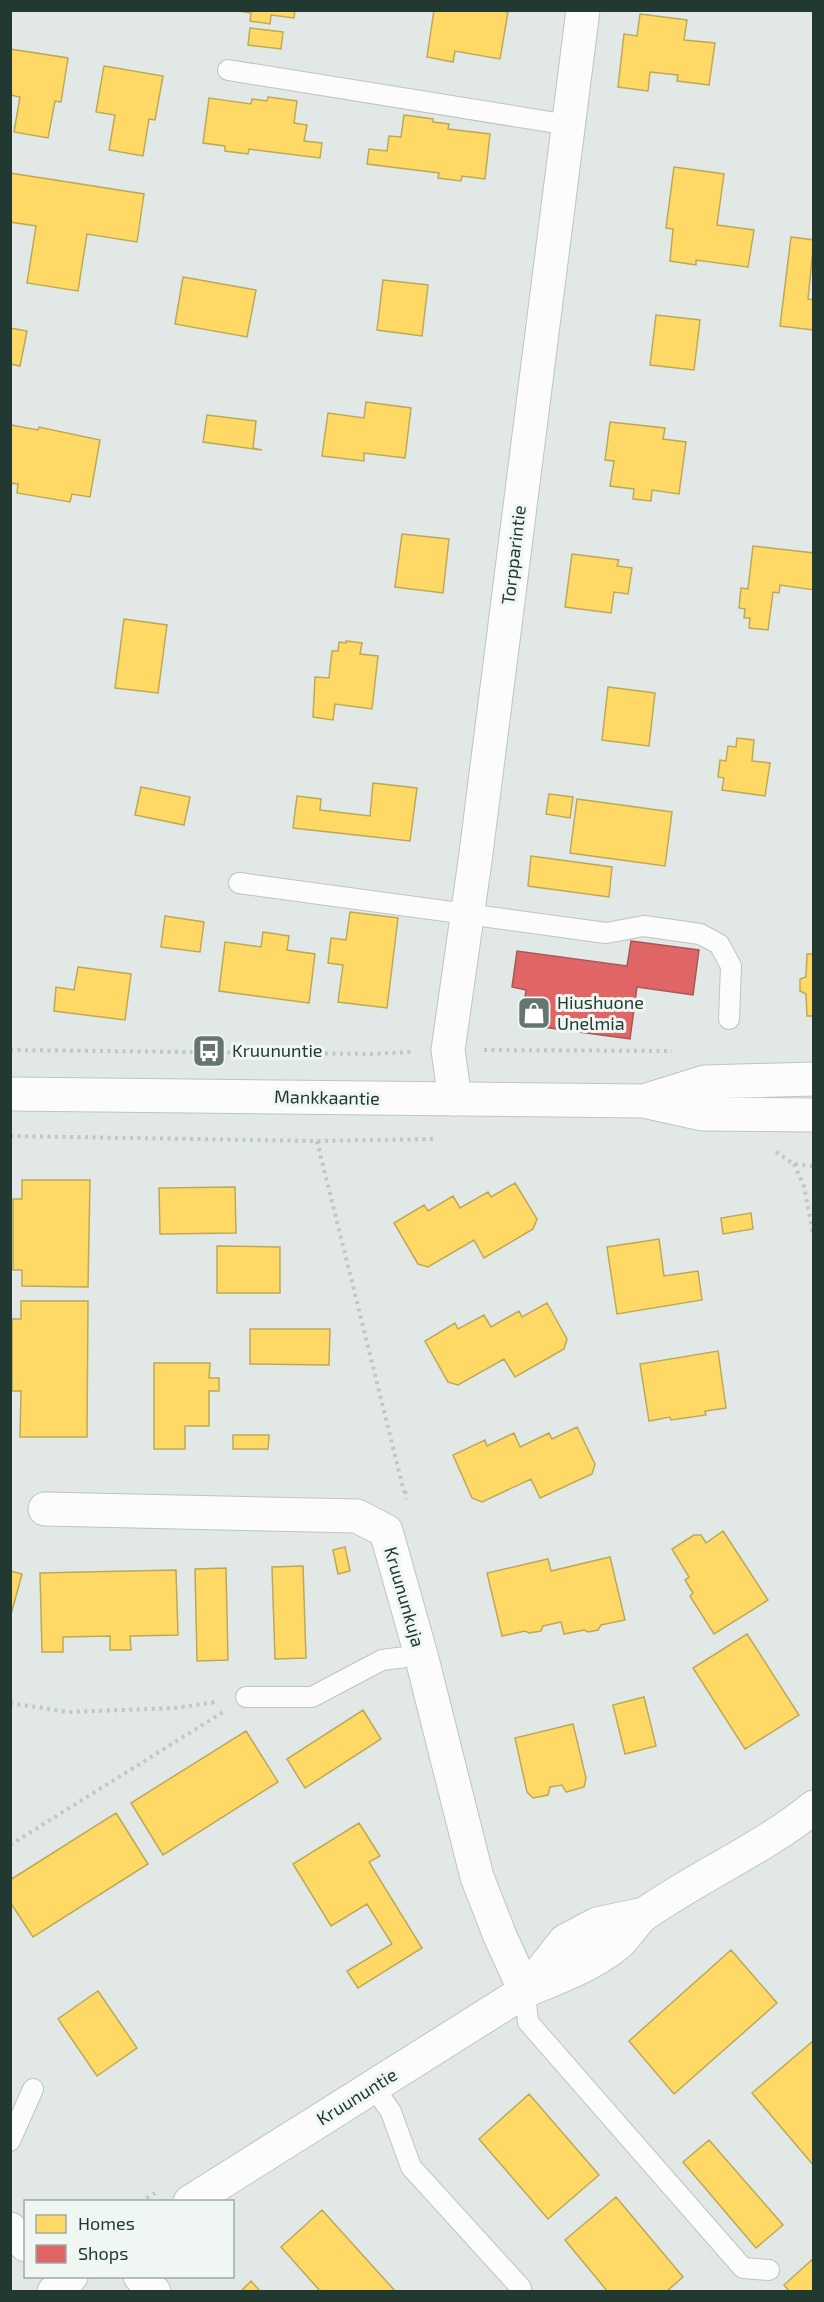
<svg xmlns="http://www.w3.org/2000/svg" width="824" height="2302" viewBox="0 0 824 2302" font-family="'Exo 2',sans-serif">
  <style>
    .homes { fill: #ffd966; stroke: #bda956; stroke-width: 1.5 }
    .shops { fill: #e06666; stroke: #a75856; stroke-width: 1.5 }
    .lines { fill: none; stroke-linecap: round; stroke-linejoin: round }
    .lane-casing { stroke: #bfc4c2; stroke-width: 22 }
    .street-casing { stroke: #bfc4c2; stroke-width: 35 }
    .secondary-casing { stroke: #bfc5c2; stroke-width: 35 }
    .path { stroke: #bfc8c4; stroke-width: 4; stroke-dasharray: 3 4.5; stroke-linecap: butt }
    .lane { stroke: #fbfcfb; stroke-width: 20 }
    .street { stroke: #fbfcfb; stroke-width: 33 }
    .secondary { stroke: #fbfcfb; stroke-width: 33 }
    .labels { text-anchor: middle; stroke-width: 6; stroke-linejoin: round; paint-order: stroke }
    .street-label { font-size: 18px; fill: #223932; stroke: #f0f7f3 }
    .poi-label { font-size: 18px; fill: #223932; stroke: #f0f7f3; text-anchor: start }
  </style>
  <rect width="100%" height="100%" fill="#e2e8e5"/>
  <!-- homes -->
  <path class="homes" d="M 233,10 L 295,10 L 294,18 L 271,15 L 270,24 L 250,21 L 251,13 Z
    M 434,10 L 495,10 L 508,12 L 500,59 L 455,51 L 453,62 L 427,57 Z
    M 640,14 L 687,20 L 684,40 L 715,43 L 709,85 L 677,81 L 678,75 L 650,72 L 648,91 L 618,87 L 624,34 L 637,36 Z
    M 250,28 L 283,32 L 281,49 L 248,45 Z
    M 10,49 L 68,58 L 61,102 L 55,101 L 48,138 L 14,132 L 20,97 L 10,95 Z
    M 104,66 L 163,76 L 155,120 L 149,119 L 143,156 L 109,150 L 115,115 L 96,112 Z
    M 268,97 L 297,101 L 294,123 L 307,125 L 304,141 L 322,143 L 320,158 L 249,149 L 248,154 L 225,151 L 225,146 L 203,143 L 209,98 L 251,104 L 252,99 L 267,101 Z
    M 404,115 L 433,119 L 433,122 L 449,124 L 448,129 L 490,134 L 485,179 L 462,176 L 461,181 L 438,178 L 439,173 L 367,164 L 369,149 L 387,151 L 389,136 L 401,137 Z
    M 674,167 L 724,174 L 717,225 L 754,230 L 748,267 L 696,260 L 696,265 L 670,261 L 673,229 L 666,228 Z
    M 10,173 L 144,194 L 137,242 L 87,234 L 78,291 L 27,283 L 36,226 L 10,222 Z
    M 791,237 L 814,240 L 808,299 L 814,300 L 813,330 L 780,326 Z
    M 183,277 L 256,290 L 247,337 L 175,324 Z
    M 383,280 L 428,285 L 422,336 L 377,330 Z
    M 656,315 L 700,320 L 694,370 L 650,365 Z
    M 10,328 L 27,331 L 20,366 L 10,364 Z
    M 366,402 L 411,408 L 405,458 L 364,453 L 364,461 L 322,456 L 328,413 L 364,418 Z
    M 207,415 L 256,421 L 253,448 L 262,450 L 203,442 Z
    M 610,422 L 665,428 L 663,439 L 686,442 L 679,494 L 652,490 L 651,501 L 633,499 L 634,489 L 610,486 L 614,461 L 605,460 Z
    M 11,425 L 38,430 L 39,427 L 100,440 L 90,497 L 72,494 L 70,502 L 17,493 L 18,484 L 10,483 Z
    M 402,534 L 449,539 L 443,593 L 395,587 Z
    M 753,546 L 814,553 L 814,590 L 780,585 L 779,593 L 773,592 L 768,630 L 749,628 L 750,618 L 744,618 L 745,609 L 739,608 L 741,588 L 748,589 Z
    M 572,554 L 619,560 L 617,566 L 632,568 L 628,594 L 614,592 L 611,613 L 565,607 Z
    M 124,619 L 167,625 L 158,693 L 115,688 Z
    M 346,641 L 362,643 L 360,654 L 378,656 L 372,709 L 335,704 L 333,720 L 313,717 L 315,677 L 329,678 L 332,651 L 338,651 L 339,642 L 346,643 Z
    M 608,687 L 655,693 L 649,746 L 602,740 Z
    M 737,738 L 754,740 L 752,761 L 770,763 L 765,796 L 722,790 L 724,778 L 718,777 L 720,760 L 726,761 L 728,746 L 736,747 Z
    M 373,783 L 417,788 L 410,841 L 293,828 L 297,796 L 321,799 L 320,810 L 370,816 Z
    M 141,787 L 190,797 L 184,825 L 135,815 Z
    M 549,794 L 573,797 L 570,818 L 546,814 Z
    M 577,799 L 672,812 L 665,866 L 570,853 Z
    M 531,856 L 612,867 L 609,897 L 528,886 Z
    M 350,912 L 398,918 L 387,1008 L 338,1002 L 343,965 L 328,963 L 331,938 L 346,940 Z
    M 165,916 L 204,922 L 200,952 L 161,947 Z
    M 263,932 L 289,936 L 287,950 L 315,954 L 309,1003 L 219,991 L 225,942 L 261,947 Z
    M 807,954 L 814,954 L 814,1016 L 807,1016 L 806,994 L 800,991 L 800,979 L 806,977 Z
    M 78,967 L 131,974 L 125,1020 L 54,1011 L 56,987 L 74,990 Z
    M 22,1180 L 90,1180 L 88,1287 L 22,1286 L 22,1270 L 13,1270 L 13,1199 L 22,1199 Z
    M 515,1183 L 537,1219 L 533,1229 L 484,1258 L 474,1240 L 428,1267 L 418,1264 L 394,1223 L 424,1205 L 428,1211 L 453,1196 L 460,1208 L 488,1192 L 491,1197 Z
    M 235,1187 L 236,1233 L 160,1234 L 159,1188 Z
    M 751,1213 L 753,1229 L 723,1234 L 721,1218 Z
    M 659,1239 L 664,1276 L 698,1271 L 702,1300 L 617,1314 L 607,1247 Z
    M 217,1246 L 280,1247 L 280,1293 L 217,1293 Z
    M 21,1301 L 88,1301 L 87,1437 L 20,1437 L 21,1391 L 12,1391 L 12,1319 L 21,1319 Z
    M 547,1303 L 567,1339 L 564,1349 L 515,1377 L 504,1359 L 458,1385 L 448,1382 L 425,1341 L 455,1323 L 458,1329 L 484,1315 L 491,1327 L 519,1311 L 522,1317 Z
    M 250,1329 L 330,1329 L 329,1365 L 250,1364 Z
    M 718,1351 L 726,1408 L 705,1411 L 706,1415 L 671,1420 L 670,1417 L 649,1421 L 640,1364 Z
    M 154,1363 L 210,1363 L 209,1378 L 219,1378 L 219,1391 L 209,1391 L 209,1426 L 185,1426 L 185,1449 L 154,1449 Z
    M 577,1427 L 595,1464 L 592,1474 L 540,1498 L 531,1479 L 482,1502 L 472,1498 L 453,1455 L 485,1440 L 487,1446 L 514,1433 L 520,1447 L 549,1433 L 552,1439 Z
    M 233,1435 L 269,1435 L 268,1449 L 233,1449 Z
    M 723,1531 L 768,1600 L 714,1634 L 690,1596 L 693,1593 L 685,1580 L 689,1577 L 672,1549 L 694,1535 L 701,1535 L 706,1543 Z
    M 345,1547 L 350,1571 L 338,1574 L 333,1550 Z
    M 610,1557 L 625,1620 L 601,1625 L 598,1630 L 588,1632 L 584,1630 L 564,1634 L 561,1622 L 543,1626 L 541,1631 L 529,1633 L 525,1631 L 502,1636 L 487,1573 L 548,1559 L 551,1571 Z
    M 303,1566 L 306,1658 L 275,1659 L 272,1567 Z
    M 226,1568 L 228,1660 L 197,1661 L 195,1569 Z
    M 176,1570 L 178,1635 L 130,1636 L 131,1650 L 110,1650 L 110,1636 L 63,1637 L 63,1652 L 42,1652 L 40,1573 Z
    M 10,1571 L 22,1574 L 10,1618 Z
    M 747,1634 L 799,1715 L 745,1749 L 693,1668 Z
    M 644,1697 L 656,1746 L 625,1754 L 613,1705 Z
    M 363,1710 L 381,1739 L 305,1788 L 287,1759 Z
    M 573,1724 L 586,1778 L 584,1787 L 566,1792 L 562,1785 L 550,1787 L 548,1795 L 533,1798 L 527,1792 L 515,1738 Z
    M 246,1731 L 278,1782 L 163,1855 L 131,1803 Z
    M 116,1813 L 148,1864 L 33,1937 L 10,1902 L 10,1880 Z
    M 359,1823 L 380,1856 L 369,1862 L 422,1948 L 358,1988 L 347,1971 L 392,1944 L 367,1904 L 331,1926 L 293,1864 Z
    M 731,1950 L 777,2003 L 674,2094 L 629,2041 Z
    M 98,1991 L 137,2048 L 97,2076 L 58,2019 Z
    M 813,2041 L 814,2041 L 814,2166 L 752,2093 Z
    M 529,2094 L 599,2175 L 548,2219 L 479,2139 Z
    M 709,2140 L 783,2225 L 756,2248 L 683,2162 Z
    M 616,2197 L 683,2277 L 666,2292 L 608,2292 L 565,2240 Z
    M 322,2210 L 396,2292 L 321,2292 L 281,2247 Z
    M 814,2258 L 814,2292 L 790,2292 L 784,2285 Z
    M 251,2281 L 261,2292 L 240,2292 Z"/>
  <!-- shops -->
  <path class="shops" d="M 631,941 L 699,950 L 693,995 L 637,987 L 630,1039 L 521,1024 L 526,990 L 512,987 L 517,951 L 627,966 Z"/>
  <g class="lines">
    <defs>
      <path id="lane" d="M 228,70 L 569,125
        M 239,883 L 606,933 L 644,926 L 700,934 L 719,944 L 731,966 L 729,1019
        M 246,1697 L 312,1697 L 382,1660 L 421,1655
        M 525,1991 L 528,2022 L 743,2268 L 769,2270
        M 374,2087 L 391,2112 L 411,2167 L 521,2288
        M 10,2141 L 33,2089"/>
      <path id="street" d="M 455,1099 L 448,1050 L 475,861 L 583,10
        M 45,1509 L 357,1516 L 386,1531 L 421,1655 L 477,1877 L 500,1936 L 525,1991
        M 10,2229 L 26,2245
        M 140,2276 L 154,2292"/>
      <path id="secondary" d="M 10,1094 L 643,1101 L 702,1114 L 814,1115
        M 647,1100 L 705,1082 L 814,1079
        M 527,1989 L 565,1941 L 597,1924 L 644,1914
        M 190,2202 L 525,1991 C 556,1978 588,1967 615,1946 C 627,1937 634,1921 646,1913 C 699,1876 764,1848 814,1807
        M 54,2292 L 71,2276"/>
    </defs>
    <!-- lane casing -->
    <use href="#lane" class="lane-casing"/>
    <!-- street casing -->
    <use href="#street" class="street-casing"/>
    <!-- secondary casing -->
    <use href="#secondary" class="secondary-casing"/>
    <!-- path -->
    <path class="path" d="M 10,1050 L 370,1054 L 411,1052
      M 484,1050 L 672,1051
      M 10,1136 L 317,1141 L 437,1139
      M 317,1141 L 404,1492
      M 776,1152 L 794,1164 L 814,1166
      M 794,1164 L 804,1186 L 814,1239
      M 405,1491 L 407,1499
      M 10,1703 L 68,1712 L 175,1708 L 216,1702
      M 10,1845 L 223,1712
      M 140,2202 L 155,2193"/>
    <!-- lane -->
    <use href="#lane" class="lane"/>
    <!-- street -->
    <use href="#street" class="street"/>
    <!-- secondary -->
    <use href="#secondary" class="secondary"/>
  </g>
  <!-- icons -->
  <defs>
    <symbol id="shop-square" viewBox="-11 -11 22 22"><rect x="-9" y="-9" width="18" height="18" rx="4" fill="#657671" stroke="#f0f7f3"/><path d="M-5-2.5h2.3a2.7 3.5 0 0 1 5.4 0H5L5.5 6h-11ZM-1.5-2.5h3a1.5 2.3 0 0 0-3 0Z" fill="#fff"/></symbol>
    <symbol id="bus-square" viewBox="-11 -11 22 22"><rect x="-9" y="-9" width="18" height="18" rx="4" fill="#657671" stroke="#f0f7f3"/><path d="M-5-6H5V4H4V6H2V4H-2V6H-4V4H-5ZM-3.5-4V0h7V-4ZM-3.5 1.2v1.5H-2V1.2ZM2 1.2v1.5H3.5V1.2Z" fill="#fff"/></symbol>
  </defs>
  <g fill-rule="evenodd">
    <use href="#shop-square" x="515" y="994" width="38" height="38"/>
    <use href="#bus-square" x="190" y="1032" width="38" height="38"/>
  </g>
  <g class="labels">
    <!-- street labels -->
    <g class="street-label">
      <text transform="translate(514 555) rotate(-83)" y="6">Torpparintie</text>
      <text transform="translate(327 1098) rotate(1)" y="6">Mankkaantie</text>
      <text transform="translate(404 1597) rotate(74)" y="6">Kruununkuja</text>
      <text transform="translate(357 2097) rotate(-32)" y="6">Kruununtie</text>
    </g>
    <!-- poi labels -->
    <g class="poi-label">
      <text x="557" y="1009">Hiushuone<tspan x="557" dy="21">Unelmia</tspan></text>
      <text x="232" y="1057">Kruununtie</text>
    </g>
  </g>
  <!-- border -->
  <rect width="824" height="2302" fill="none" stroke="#223932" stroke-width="24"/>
  <!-- legend -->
  <rect x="24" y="2200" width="210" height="78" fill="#f0f7f3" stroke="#9eaba6" stroke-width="1.5"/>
  <rect x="36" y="2215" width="30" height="18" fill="#ffd966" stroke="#9eaba6" stroke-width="1.5"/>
  <text x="78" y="2230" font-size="18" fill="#223932">Homes</text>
  <rect x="36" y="2245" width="30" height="18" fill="#e06666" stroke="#9eaba6" stroke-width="1.5"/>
  <text x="78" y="2260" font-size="18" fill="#223932">Shops</text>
</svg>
